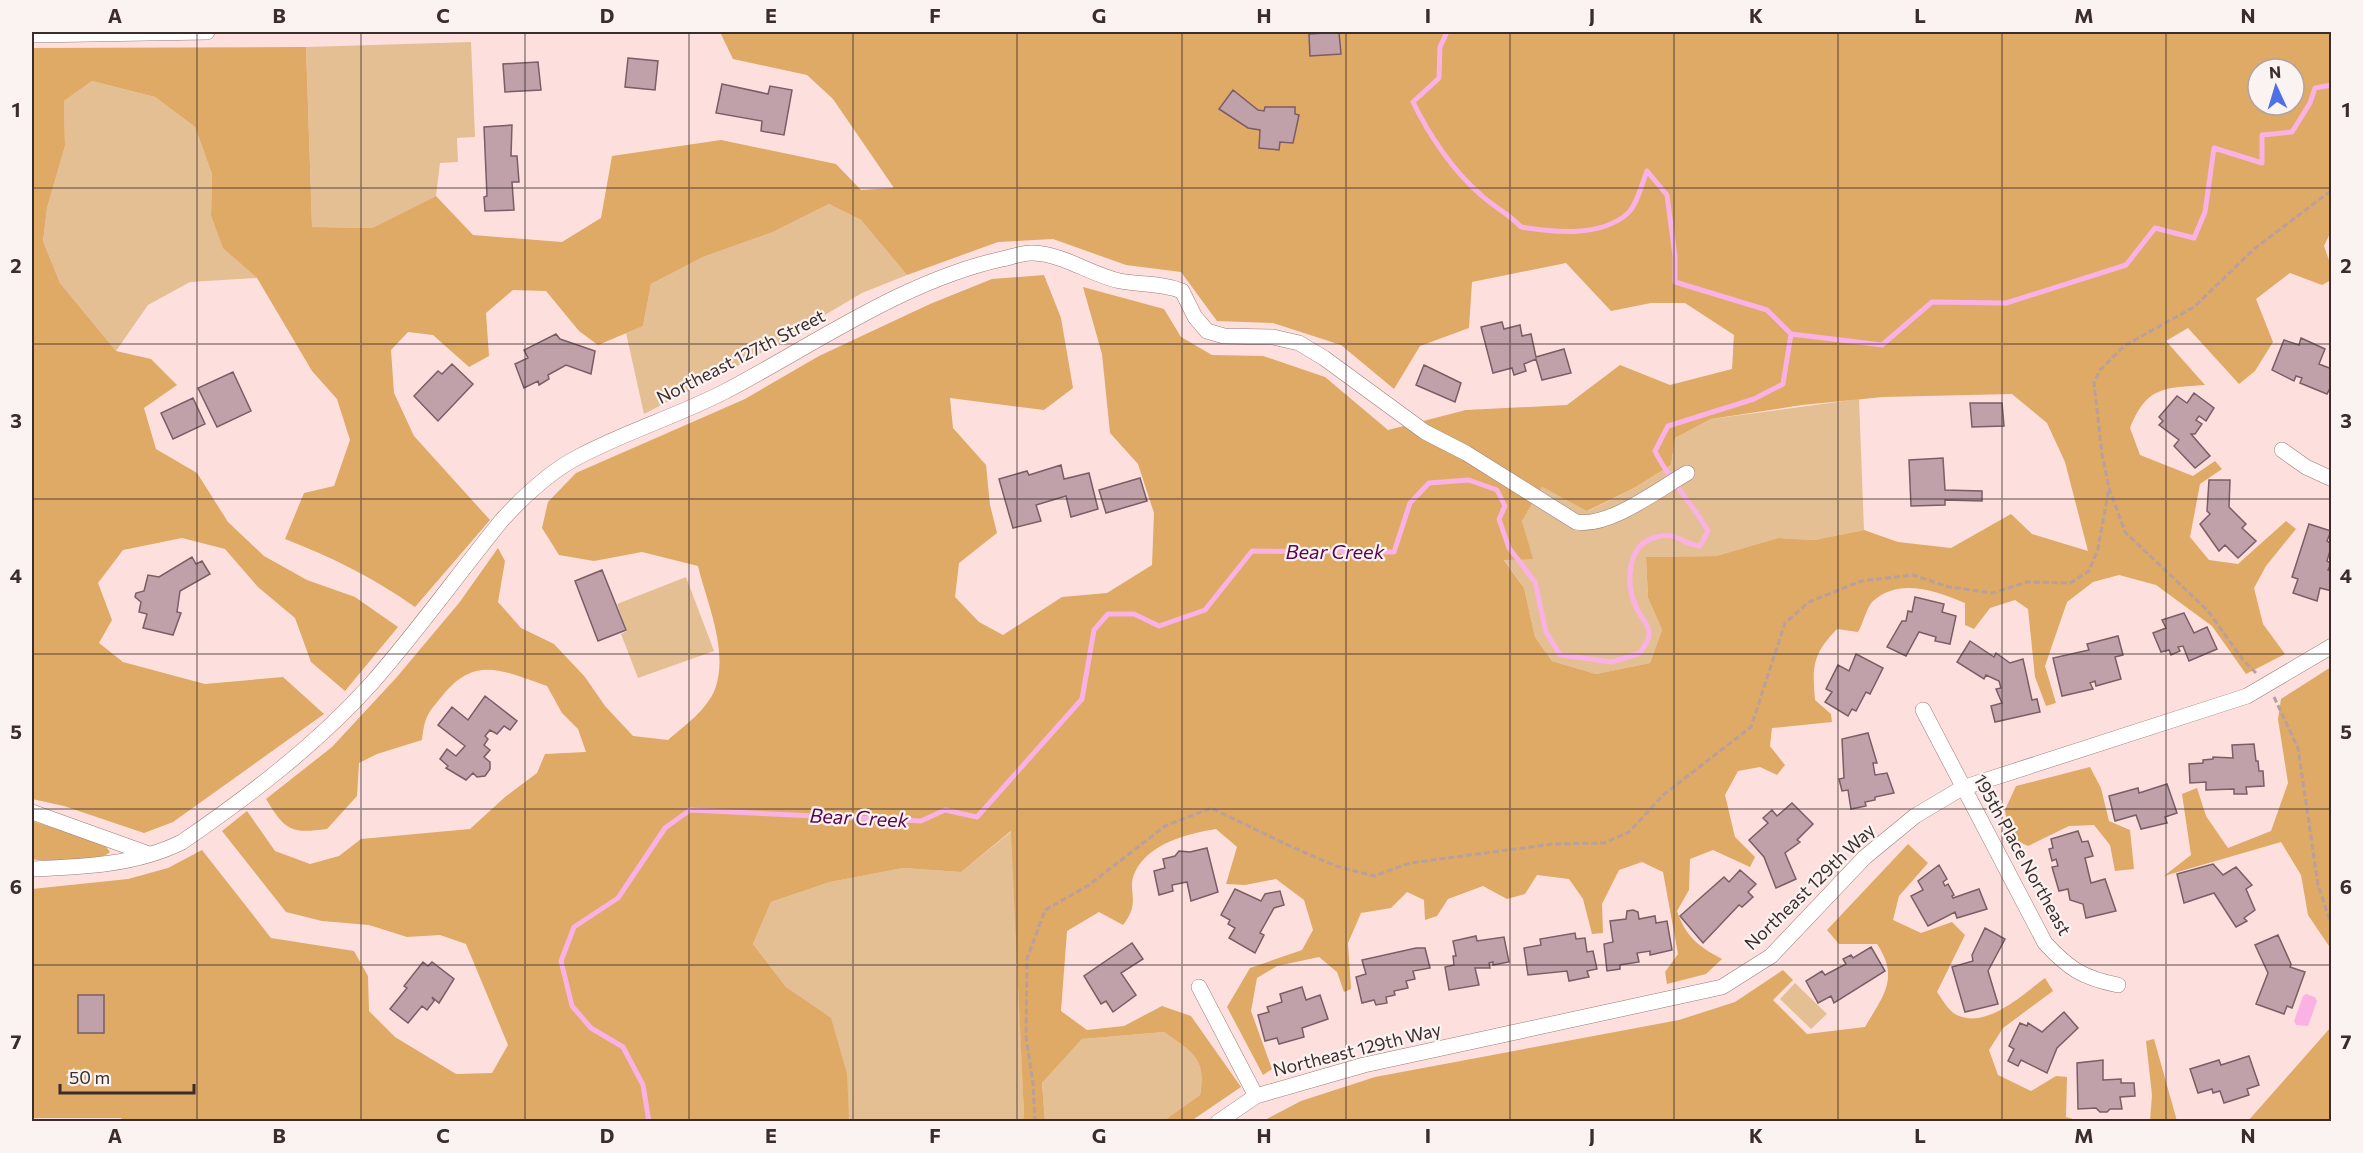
<svg xmlns="http://www.w3.org/2000/svg" width="2363" height="1153" viewBox="0 0 2363 1153" font-family="Commissioner,sans-serif">
  <style>
    .green { fill: #e4bf94 }
    .forest { fill: #dfa966; fill-rule: evenodd }
    .water { fill: #fab2e4 }
    .lines { fill: none; stroke-linecap: round; stroke-linejoin: round }
    .stream { stroke: #fab2e4; stroke-width: 5 }
    .building { fill: #c1a1a9; stroke: #7a5d65; stroke-width: 1.5 }
    .minor-casing { stroke: #9b7b78; stroke-width: 16 }
    .path { stroke: #b7a09d; stroke-width: 3; stroke-dasharray: 6 3; stroke-linecap: butt }
    .minor { stroke: #fff; stroke-width: 15 }
    .grid { fill: none; stroke: #3a2d2b; stroke-width: 1.5; stroke-opacity: 0.55 }
    .labels { text-anchor: middle; stroke-width: 4.5; stroke-linejoin: round; paint-order: stroke }
    .street-label { font-size: 18px; fill: #3a2d2b; stroke: #fbf3f2 }
    .water-label { font-size: 20px; font-style: italic; fill: #5b054b; stroke: #fbf3f2 }
    .neatline { fill: none; stroke: #3a2d2b; stroke-width: 2 }
    .grid-label { font-size: 20px; text-anchor: middle; font-weight: bold; fill: #3a2d2b }
  </style>
  <rect width="100%" height="100%" fill="#fde0dd"/>
  <!-- green -->
  <path class="green" d="M 471,42 L 475,137 L 457,138 L 458,162 L 440,163 L 436,196 L 372,228 L 312,227 L 306,47 Z
    M 92,81 L 155,97 L 195,127 L 212,174 L 211,216 L 223,247 L 257,278 L 190,282 L 148,305 L 116,351 L 60,283 L 43,241 L 47,208 L 65,146 L 64,101 Z
    M 829,204 L 861,220 L 907,275 L 862,293 L 749,360 L 644,414 L 626,333 L 643,326 L 651,284 L 703,257 L 773,232 Z
    M 1859,399 L 1864,530 L 1814,540 L 1778,538 L 1716,556 L 1646,557 L 1648,598 L 1662,630 L 1650,663 L 1596,674 L 1552,661 L 1535,637 L 1524,588 L 1504,559 L 1532,559 L 1522,521 L 1542,487 L 1588,511 L 1634,488 L 1671,465 L 1675,438 L 1711,419 Z
    M 686,577 L 714,651 L 638,678 L 621,634 L 627,631 L 617,604 Z
    M 1012,831 L 1024,1116 L 1022,1121 L 849,1121 L 831,1019 L 786,987 L 753,944 L 771,902 L 830,882 L 903,868 L 961,872 Z
    M 1795,983 L 1827,1014 L 1811,1029 L 1780,999 Z
    M 1164,1032 C 1191,1052 1207,1057 1200,1095 L 1164,1122 L 1045,1121 L 1042,1083 L 1082,1039 Z"/>
  <!-- forest -->
  <path class="forest" d="M 720,32 L 2331,32 L 2332,229 L 2324,246 L 2331,266 L 2331,280 L 2322,285 L 2290,273 L 2256,299 L 2273,342 L 2255,371 L 2239,384 L 2188,328 L 2166,341 L 2205,385 C 2164,388 2147,386 2130,428 L 2140,455 L 2193,476 L 2215,461 L 2222,469 L 2200,484 L 2190,537 L 2209,560 L 2238,564 L 2286,521 L 2296,529 L 2266,566 L 2254,588 L 2263,624 L 2285,654 L 2246,674 L 2212,626 L 2156,585 L 2119,575 L 2093,582 L 2067,602 L 2045,666 L 2056,703 L 2046,706 L 2035,677 L 2028,609 L 2015,600 L 1990,608 L 1974,629 L 1965,625 L 1965,603 C 1935,591 1899,577 1872,602 C 1866,609 1863,624 1858,632 L 1837,629 C 1813,654 1812,665 1815,700 L 1831,714 L 1832,722 L 1772,728 L 1770,746 L 1785,765 L 1777,775 L 1760,767 L 1738,771 L 1725,795 L 1735,837 L 1755,857 L 1750,867 L 1713,850 L 1690,859 L 1689,890 L 1677,911 C 1686,937 1698,946 1722,959 L 1706,974 L 1667,984 L 1665,972 L 1678,954 L 1663,872 L 1642,862 L 1619,870 L 1602,904 L 1603,933 L 1592,934 L 1583,899 L 1569,879 L 1537,875 L 1525,894 L 1507,899 L 1483,886 L 1448,899 L 1437,916 L 1425,920 L 1424,900 L 1407,892 L 1391,908 L 1361,913 L 1348,943 L 1351,989 L 1344,992 L 1337,972 L 1319,957 L 1277,966 L 1257,978 L 1251,1011 L 1272,1069 L 1263,1075 L 1227,1007 L 1250,968 L 1302,950 L 1313,930 L 1304,900 L 1276,879 L 1245,885 L 1226,884 L 1237,847 L 1216,829 C 1187,834 1149,843 1135,872 C 1126,890 1142,902 1123,925 L 1099,912 L 1067,931 L 1061,1011 L 1087,1030 L 1124,1026 L 1162,1006 L 1191,1016 L 1241,1087 L 1191,1121 L 1164,1121 L 1200,1095 C 1207,1057 1191,1052 1164,1032 L 1082,1039 L 1042,1083 L 1045,1121 L 1022,1121 L 1024,1116 L 1011,831 L 961,872 L 903,868 L 830,882 L 771,902 L 753,944 L 786,987 L 831,1018 L 847,1074 L 849,1121 L 124,1122 L 121,1118 L 32,1118 L 32,889 L 128,879 L 168,868 L 202,850 L 271,938 L 354,951 L 368,976 L 369,1011 L 395,1037 L 456,1074 L 492,1073 L 508,1045 L 466,944 L 440,935 L 407,937 L 369,925 L 322,921 L 286,912 L 222,831 L 247,811 L 275,851 L 310,864 L 339,856 L 361,839 L 470,829 L 505,797 L 537,773 L 545,754 L 586,752 L 578,729 L 562,713 L 547,686 C 505,672 476,654 443,695 C 427,714 425,716 422,740 L 377,754 L 359,763 L 357,796 L 327,829 C 290,834 285,830 266,799 L 332,747 L 396,678 L 459,603 L 498,548 L 505,561 L 498,602 L 521,628 L 554,644 L 585,677 L 605,706 L 633,736 L 668,740 C 684,726 707,710 715,689 C 729,651 707,603 698,566 L 642,552 L 594,561 L 559,555 L 542,528 L 548,502 L 576,473 L 745,399 L 819,356 L 930,304 L 992,279 L 1044,275 L 1061,318 L 1073,388 L 1044,410 L 950,398 L 953,428 L 986,465 L 990,505 L 997,533 L 959,563 L 955,597 L 979,622 L 1003,635 L 1062,597 L 1107,593 L 1152,565 L 1154,513 L 1138,464 L 1110,433 L 1102,354 L 1083,287 L 1164,309 L 1181,337 L 1212,355 L 1263,356 L 1325,377 L 1388,430 L 1466,410 L 1567,405 L 1620,365 L 1670,385 L 1732,369 L 1734,335 L 1685,303 L 1651,303 L 1611,311 L 1566,263 L 1472,282 L 1469,328 L 1420,346 L 1394,389 L 1341,345 L 1273,323 L 1217,321 L 1181,272 L 1126,265 L 1053,239 L 998,242 L 907,275 L 861,220 L 829,204 L 773,232 L 703,257 L 651,284 L 643,326 L 598,345 L 579,331 L 546,291 L 513,290 L 486,313 L 489,356 L 469,367 L 433,335 L 408,332 L 391,350 L 394,393 L 414,436 L 490,520 L 415,607 C 374,578 332,557 285,539 L 304,493 L 334,486 L 350,440 L 337,399 L 312,371 L 257,278 L 223,248 L 211,216 L 212,174 L 195,127 L 155,97 L 92,81 L 64,101 L 65,146 L 47,208 L 43,241 L 60,283 L 116,351 L 151,359 L 177,385 L 144,408 L 156,449 L 197,473 L 228,522 L 264,556 L 307,580 L 355,597 L 398,627 L 345,691 L 311,662 L 295,618 L 258,587 L 225,549 L 182,538 L 123,550 L 98,583 L 112,620 L 99,643 L 123,662 L 205,684 L 283,677 L 324,714 L 173,822 L 144,833 L 64,806 L 32,799 L 32,48 L 306,47 L 312,227 L 372,228 L 436,196 L 473,235 L 562,242 L 601,218 L 612,156 L 721,140 L 836,164 L 861,190 L 894,188 L 833,99 L 807,75 L 733,59 ZM 2258,69 L 2294,69 L 2294,105 L 2258,105 ZM 2012,394 L 2047,423 L 2065,462 L 2088,551 L 2032,534 L 2011,514 L 1951,548 L 1898,542 L 1864,530 L 1814,540 L 1778,538 L 1716,556 L 1646,557 L 1648,598 L 1662,630 L 1650,663 L 1596,674 L 1552,661 L 1535,637 L 1524,588 L 1504,560 L 1533,559 L 1522,521 L 1542,487 L 1587,511 L 1634,488 L 1671,465 L 1675,438 L 1711,419 L 1802,405 L 1883,397 Z
    M 2331,667 L 2331,949 L 2308,915 L 2301,875 L 2281,842 L 2164,876 L 2191,855 L 2182,794 L 2197,788 L 2206,816 L 2228,848 L 2271,831 L 2288,783 L 2278,719 L 2281,699 Z
    M 2090,767 L 2101,788 L 2109,821 L 2130,830 L 2134,869 L 2115,871 L 2110,845 L 2094,825 L 2069,826 L 2028,846 L 2009,837 L 2005,810 L 2016,786 Z
    M 32,821 L 104,844 L 110,852 C 96,864 50,862 32,859 Z
    M 1908,844 L 1928,863 L 1899,896 L 1893,920 L 1921,933 L 1952,922 L 1965,935 L 1937,992 C 1942,999 1948,1010 1955,1014 C 1985,1031 2022,995 2045,978 L 2053,991 L 2003,1028 L 1989,1050 L 1998,1075 L 2031,1091 L 2056,1076 L 2067,1077 L 2066,1117 L 2080,1121 L 1263,1121 L 1301,1101 L 1375,1077 L 1679,1020 L 1735,1002 L 1783,970 L 1793,980 L 1773,1000 L 1807,1034 L 1865,1027 C 1883,996 1900,978 1877,944 L 1839,944 L 1827,930 Z
    M 2331,1027 L 2331,1121 L 2248,1121 Z
    M 2154,1039 L 2177,1121 L 2150,1121 L 2152,1095 L 2146,1041 Z"/>
  <!-- water -->
  <path class="water" d="M 2306,994 L 2315,997 L 2317,1001 L 2308,1026 L 2296,1025 L 2294,1021 L 2303,996 Z"/>
  <g class="lines">
    <!-- stream -->
    <path class="stream" d="M 1791,334 L 1882,345 L 1932,302 L 2006,303 L 2126,265 L 2155,228 L 2194,238 L 2205,212 L 2214,148 L 2262,163 L 2262,135 L 2292,132 L 2310,103 L 2315,88 L 2332,85
      M 649,1122 L 643,1085 L 623,1047 L 591,1028 L 572,1006 L 561,961 L 574,927 L 618,898 L 665,828 L 690,810 L 921,821 L 945,810 L 977,817 L 1082,699 L 1094,630 L 1108,614 L 1134,614 L 1159,626 L 1205,610 L 1252,551 L 1394,552 L 1410,503 L 1429,483 L 1469,480 L 1497,490 L 1505,506 L 1499,519 L 1509,548 L 1535,582 L 1546,632 L 1560,655 L 1612,662 L 1640,653 C 1643,648 1648,641 1649,636 C 1650,624 1640,617 1636,607 C 1625,584 1627,544 1656,537 C 1678,531 1683,545 1700,546 L 1708,531 C 1692,503 1669,480 1655,451 L 1668,426 L 1754,399 L 1783,384 L 1791,334 L 1767,310 L 1675,282 L 1675,256 L 1667,195 L 1647,171 C 1642,183 1637,205 1628,213 C 1601,238 1553,232 1521,227 C 1509,214 1494,207 1481,195 C 1453,171 1429,135 1413,102 L 1439,78 L 1440,47 L 1447,32"/>
  </g>
  <!-- building -->
  <path class="building" d="M 1339,32 L 1341,54 L 1310,56 L 1309,34 Z
    M 628,58 L 658,61 L 655,90 L 625,87 Z
    M 538,62 L 541,90 L 505,92 L 503,64 Z
    M 722,84 L 768,94 L 770,86 L 792,90 L 784,135 L 761,131 L 762,121 L 716,113 Z
    M 1233,90 L 1258,110 L 1264,111 L 1265,107 L 1295,107 L 1295,114 L 1299,115 L 1293,143 L 1280,142 L 1279,150 L 1259,148 L 1260,130 L 1248,128 L 1219,109 Z
    M 512,125 L 511,156 L 517,156 L 519,182 L 512,182 L 514,210 L 485,211 L 484,197 L 487,196 L 484,127 Z
    M 1502,322 L 1504,329 L 1520,325 L 1522,336 L 1531,334 L 1536,357 L 1564,349 L 1571,373 L 1542,380 L 1536,359 L 1524,364 L 1526,371 L 1514,375 L 1512,368 L 1493,373 L 1481,327 Z
    M 556,334 L 560,339 L 595,351 L 591,374 L 566,365 L 548,375 L 549,379 L 539,385 L 538,381 L 524,388 L 515,364 L 528,358 L 524,350 Z
    M 2301,338 L 2325,349 L 2319,364 L 2332,369 L 2332,384 L 2327,394 L 2300,383 L 2302,378 L 2296,376 L 2294,381 L 2272,370 L 2284,340 L 2299,345 Z
    M 452,364 L 473,384 L 438,421 L 414,396 L 438,371 L 442,374 Z
    M 1424,365 L 1461,383 L 1455,402 L 1416,385 Z
    M 233,372 L 251,411 L 217,427 L 198,388 Z
    M 2194,393 L 2214,408 L 2206,421 L 2199,416 L 2196,420 L 2202,424 L 2195,434 L 2191,434 L 2210,456 L 2195,468 L 2174,446 L 2179,440 L 2159,425 L 2163,421 L 2159,417 L 2177,396 L 2187,403 Z
    M 193,398 L 205,424 L 173,439 L 161,413 Z
    M 1970,403 L 2002,403 L 2004,426 L 1972,427 Z
    M 1943,458 L 1945,490 L 1982,491 L 1982,501 L 1945,500 L 1945,505 L 1911,506 L 1909,460 Z
    M 1061,465 L 1064,479 L 1089,473 L 1098,509 L 1071,517 L 1066,496 L 1036,505 L 1041,521 L 1013,528 L 999,479 L 1027,471 L 1029,475 Z
    M 1140,478 L 1147,501 L 1106,513 L 1099,490 Z
    M 2209,480 L 2230,480 L 2229,507 L 2246,524 L 2242,528 L 2256,541 L 2238,558 L 2225,545 L 2219,551 L 2200,524 L 2210,514 L 2207,511 Z
    M 2309,524 L 2331,531 L 2327,541 L 2332,544 L 2327,561 L 2331,563 L 2328,570 L 2332,571 L 2332,591 L 2320,588 L 2317,601 L 2293,593 L 2298,579 L 2292,577 Z
    M 192,557 L 196,564 L 202,561 L 210,574 L 180,591 L 177,612 L 181,613 L 173,635 L 143,628 L 147,614 L 139,612 L 141,602 L 135,597 L 136,593 L 144,591 L 148,575 L 159,577 Z
    M 602,570 L 626,630 L 598,641 L 575,581 Z
    M 1915,597 L 1944,604 L 1942,612 L 1956,616 L 1950,644 L 1935,641 L 1936,637 L 1919,632 L 1906,656 L 1887,647 L 1902,621 L 1906,621 L 1908,611 L 1912,612 Z
    M 2184,613 L 2194,633 L 2207,627 L 2217,649 L 2189,661 L 2183,646 L 2178,647 L 2180,651 L 2171,655 L 2169,650 L 2161,652 L 2153,633 L 2166,628 L 2162,620 Z
    M 2118,636 L 2123,655 L 2115,657 L 2121,679 L 2096,686 L 2095,681 L 2090,683 L 2093,689 L 2062,696 L 2053,658 L 2089,650 L 2087,644 Z
    M 1970,641 L 1994,657 L 1996,653 L 2010,663 L 2023,659 L 2032,700 L 2037,699 L 2040,712 L 1995,722 L 1991,706 L 2002,703 L 1996,689 L 2001,688 L 1999,681 L 1986,675 L 1984,679 L 1957,662 Z
    M 1856,654 L 1883,668 L 1870,694 L 1866,692 L 1856,711 L 1852,709 L 1848,716 L 1825,702 L 1832,692 L 1826,689 L 1838,665 L 1849,671 Z
    M 485,696 L 517,721 L 510,730 L 504,726 L 497,734 L 490,730 L 485,736 L 488,739 L 484,745 L 490,750 L 484,757 L 490,762 L 490,769 L 485,776 L 477,777 L 473,773 L 466,780 L 446,768 L 448,766 L 440,759 L 447,749 L 456,756 L 465,746 L 438,725 L 452,707 L 468,720 Z
    M 1868,733 L 1877,763 L 1873,763 L 1875,775 L 1887,773 L 1894,793 L 1875,797 L 1875,800 L 1865,802 L 1866,806 L 1851,809 L 1848,790 L 1842,791 L 1839,779 L 1844,778 L 1842,739 Z
    M 2254,744 L 2256,761 L 2258,761 L 2259,771 L 2263,771 L 2264,786 L 2246,787 L 2247,794 L 2234,794 L 2234,789 L 2206,790 L 2206,782 L 2190,783 L 2189,764 L 2203,763 L 2203,760 L 2213,759 L 2213,757 L 2233,758 L 2232,745 Z
    M 2167,784 L 2177,813 L 2165,817 L 2167,823 L 2141,829 L 2136,815 L 2115,821 L 2109,796 L 2138,788 L 2139,793 Z
    M 1792,803 L 1813,824 L 1797,840 L 1800,842 L 1785,853 L 1796,879 L 1776,888 L 1764,857 L 1749,840 L 1768,823 L 1763,818 L 1772,810 L 1777,816 Z
    M 2078,831 L 2082,842 L 2088,841 L 2093,856 L 2085,858 L 2091,883 L 2105,879 L 2116,911 L 2086,918 L 2083,904 L 2070,900 L 2068,889 L 2059,891 L 2052,867 L 2058,866 L 2056,859 L 2052,861 L 2049,849 L 2053,848 L 2051,839 Z
    M 1207,848 L 1218,892 L 1191,901 L 1187,882 L 1172,885 L 1173,891 L 1159,895 L 1154,871 L 1165,868 L 1163,859 L 1175,856 L 1179,851 L 1190,852 Z
    M 2213,864 L 2223,875 L 2236,867 L 2252,885 L 2246,889 L 2255,910 L 2244,918 L 2247,921 L 2236,927 L 2214,893 L 2184,903 L 2177,874 Z
    M 1939,865 L 1947,879 L 1943,882 L 1945,886 L 1948,884 L 1954,895 L 1952,896 L 1953,898 L 1979,889 L 1987,909 L 1957,918 L 1955,912 L 1928,926 L 1911,896 L 1923,890 L 1918,881 Z
    M 1740,870 L 1756,884 L 1748,892 L 1753,897 L 1742,907 L 1739,905 L 1703,943 L 1680,916 L 1724,877 L 1729,882 Z
    M 1235,889 L 1261,901 L 1265,894 L 1280,891 L 1284,905 L 1274,908 L 1260,933 L 1264,935 L 1255,953 L 1229,938 L 1235,928 L 1228,924 L 1230,920 L 1221,915 Z
    M 1633,910 L 1638,912 L 1639,919 L 1655,916 L 1656,923 L 1667,921 L 1672,950 L 1650,955 L 1650,951 L 1637,953 L 1639,962 L 1620,965 L 1620,969 L 1607,971 L 1604,944 L 1613,942 L 1610,921 L 1626,919 L 1627,911 Z
    M 1985,928 L 2005,939 L 1988,971 L 1998,1004 L 1965,1012 L 1952,967 L 1973,961 L 1972,955 Z
    M 1575,933 L 1576,939 L 1585,938 L 1587,952 L 1593,951 L 1597,969 L 1587,971 L 1589,977 L 1569,981 L 1567,971 L 1528,975 L 1524,948 L 1541,945 L 1540,939 Z
    M 2278,935 L 2291,964 L 2290,967 L 2305,972 L 2292,1008 L 2287,1006 L 2284,1014 L 2256,1004 L 2268,973 L 2255,945 Z
    M 1476,936 L 1477,941 L 1504,937 L 1509,962 L 1493,965 L 1493,962 L 1489,963 L 1490,968 L 1475,968 L 1479,985 L 1449,990 L 1445,967 L 1454,965 L 1453,956 L 1456,956 L 1453,941 Z
    M 1132,943 L 1143,959 L 1121,973 L 1136,995 L 1113,1012 L 1106,1001 L 1101,1004 L 1084,976 Z
    M 1871,947 L 1885,971 L 1834,1003 L 1831,996 L 1818,1003 L 1806,981 L 1822,971 L 1825,975 L 1846,964 L 1843,959 L 1851,955 L 1853,958 Z
    M 1416,948 L 1425,948 L 1430,968 L 1413,971 L 1415,979 L 1406,981 L 1408,988 L 1394,991 L 1395,995 L 1386,997 L 1387,1003 L 1376,1005 L 1374,1000 L 1362,1003 L 1356,977 L 1366,974 L 1362,960 Z
    M 423,962 L 428,966 L 432,962 L 454,979 L 439,1003 L 432,997 L 434,1001 L 427,1010 L 422,1006 L 408,1023 L 390,1009 L 407,988 L 404,986 Z
    M 1302,987 L 1306,1000 L 1320,995 L 1328,1019 L 1302,1028 L 1304,1037 L 1279,1044 L 1277,1038 L 1265,1041 L 1258,1015 L 1269,1012 L 1267,1007 L 1282,1002 L 1280,994 Z
    M 78,995 L 104,995 L 104,1033 L 78,1033 Z
    M 2064,1012 L 2078,1028 L 2057,1048 L 2047,1073 L 2021,1060 L 2018,1066 L 2008,1061 L 2014,1049 L 2009,1046 L 2020,1023 L 2027,1026 L 2028,1023 L 2042,1032 Z
    M 2249,1056 L 2259,1085 L 2247,1089 L 2249,1095 L 2224,1103 L 2220,1091 L 2213,1093 L 2212,1089 L 2198,1093 L 2190,1069 L 2219,1060 L 2221,1065 Z
    M 2103,1060 L 2103,1080 L 2121,1079 L 2121,1083 L 2134,1083 L 2135,1096 L 2120,1097 L 2122,1109 L 2110,1109 L 2107,1112 L 2100,1112 L 2096,1108 L 2078,1109 L 2077,1063 Z"/>
  <g class="lines">
    <defs>
      <path id="minor" d="M 32,35 L 207,32
        M 2282,450 L 2306,467 L 2332,479
        M 1923,710 L 2045,943 C 2069,969 2083,978 2118,985
        M 32,812 L 149,854
        M 32,869 C 82,867 136,865 182,842 C 249,796 316,745 371,684 C 417,632 458,574 502,520 C 524,496 549,472 578,457 C 625,432 677,416 724,392 C 814,345 903,281 1002,259 C 1012,257 1024,252 1033,253 C 1064,254 1091,275 1120,281 C 1141,285 1162,283 1182,291 L 1195,317 L 1207,331 L 1224,336 L 1273,337 L 1299,343 L 1324,358 L 1425,432 L 1466,453 L 1576,522 C 1609,528 1659,489 1687,473
        M 1199,987 L 1256,1096
        M 1218,1122 L 1256,1096 L 1364,1065 L 1722,987 L 1771,956 L 1865,857 L 1915,816 L 1962,788 L 2247,696 L 2332,646"/>
    </defs>
    <!-- minor casing -->
    <use href="#minor" class="minor-casing"/>
    <!-- path -->
    <path class="path" d="M 2256,673 L 2243,660 L 2208,611 L 2125,532 L 2109,488 L 2102,454 L 2094,383 L 2100,370 L 2124,346 L 2194,307 L 2254,249 L 2332,190
      M 2274,697 L 2298,748 L 2318,885 L 2332,927
      M 1035,1122 L 1033,1083 L 1026,1037 L 1027,959 L 1045,910 L 1089,885 L 1165,826 L 1211,808 L 1292,847 L 1336,866 L 1374,876 L 1410,863 L 1553,844 L 1604,843 L 1629,832 L 1663,795 L 1751,727 L 1785,623 L 1809,602 L 1861,581 L 1913,575 L 1949,587 L 1993,593 L 2027,582 L 2070,583 L 2089,571 L 2098,549 L 2109,488"/>
    <!-- minor -->
    <use href="#minor" class="minor"/>
  </g>
  <!-- grid -->
  <path class="grid" d="M 197,32 L 197,1122M 361,32 L 361,1122M 525,32 L 525,1122M 689,32 L 689,1122M 853,32 L 853,1122M 1017,32 L 1017,1122M 1182,32 L 1182,1122M 1346,32 L 1346,1122M 1510,32 L 1510,1122M 1674,32 L 1674,1122M 1838,32 L 1838,1122M 2002,32 L 2002,1122M 2166,32 L 2166,1122M 32,188 L 2332,188M 32,344 L 2332,344M 32,499 L 2332,499M 32,654 L 2332,654M 32,809 L 2332,809M 32,965 L 2332,965"/>
  <g class="labels">
    <!-- street labels -->
    <g class="street-label">
      <text transform="translate(741 357) rotate(-27)" y="6">Northeast 127th Street</text>
      <text transform="translate(2022 855) rotate(61)" y="6">195th Place Northeast</text>
      <text transform="translate(1810 887) rotate(-44)" y="6">Northeast 129th Way</text>
      <text transform="translate(1357 1050) rotate(-14)" y="6">Northeast 129th Way</text>
    </g>
    <!-- water labels -->
    <g class="water-label">
      <text x="1335" y="559">Bear Creek</text>
      <text transform="translate(859 818) rotate(3)" y="7">Bear Creek</text>
    </g>
  </g>
  <!-- border -->
  <rect width="2363" height="1153" fill="none" stroke="#fbf3f2" stroke-width="66"/>
  <!-- north arrow -->
  <g transform="translate(2276 87) rotate(356)"><circle r="28" fill="#fbf3f2" stroke="#aea4a2" stroke-width="1.5"/>
  <path d="M0-4.5L10 22L0 15L-10 22Z" fill="#5071e5"/>
  <text y="-9" font-size="16" font-weight="bold" text-anchor="middle" fill="#3a2d2b">N</text>
  </g>
  <!-- scale -->
  <path d="M60 1084v9h134v-9" fill="none" stroke="#3a2d2b" stroke-width="3"/>
  <text x="69" y="1084" font-size="18" fill="#3a2d2b" stroke="#fbf3f2" stroke-width="4.5" paint-order="stroke">50 m</text>
  <rect x="33" y="33" width="2297" height="1087" class="neatline"/>
  <g class="grid-label">
    <text x="115" y="23">A</text>
    <text x="279" y="23">B</text>
    <text x="443" y="23">C</text>
    <text x="607" y="23">D</text>
    <text x="771" y="23">E</text>
    <text x="935" y="23">F</text>
    <text x="1099" y="23">G</text>
    <text x="1264" y="23">H</text>
    <text x="1428" y="23">I</text>
    <text x="1592" y="23">J</text>
    <text x="1756" y="23">K</text>
    <text x="1920" y="23">L</text>
    <text x="2084" y="23">M</text>
    <text x="2248" y="23">N</text>
    <text x="16" y="117">1</text>
    <text x="2346" y="117">1</text>
    <text x="16" y="273">2</text>
    <text x="2346" y="273">2</text>
    <text x="16" y="428">3</text>
    <text x="2346" y="428">3</text>
    <text x="16" y="583">4</text>
    <text x="2346" y="583">4</text>
    <text x="16" y="739">5</text>
    <text x="2346" y="739">5</text>
    <text x="16" y="894">6</text>
    <text x="2346" y="894">6</text>
    <text x="16" y="1049">7</text>
    <text x="2346" y="1049">7</text>
    <text x="115" y="1143">A</text>
    <text x="279" y="1143">B</text>
    <text x="443" y="1143">C</text>
    <text x="607" y="1143">D</text>
    <text x="771" y="1143">E</text>
    <text x="935" y="1143">F</text>
    <text x="1099" y="1143">G</text>
    <text x="1264" y="1143">H</text>
    <text x="1428" y="1143">I</text>
    <text x="1592" y="1143">J</text>
    <text x="1756" y="1143">K</text>
    <text x="1920" y="1143">L</text>
    <text x="2084" y="1143">M</text>
    <text x="2248" y="1143">N</text>
  </g>
</svg>
